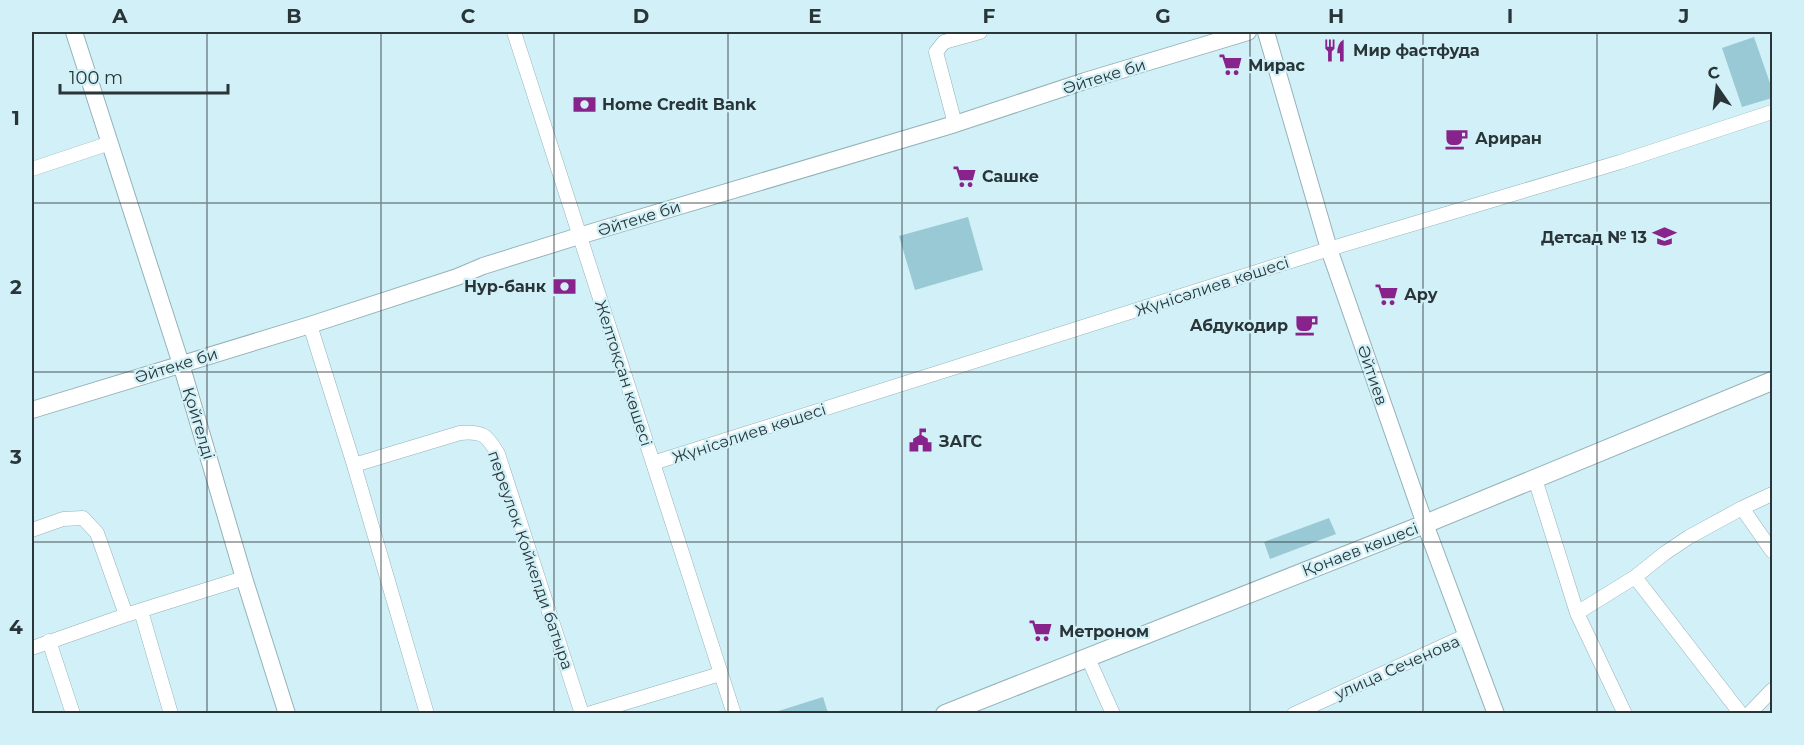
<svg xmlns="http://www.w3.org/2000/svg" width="1804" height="745" viewBox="0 0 1804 745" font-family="Montserrat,sans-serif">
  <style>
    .green { fill: #98c9d4 }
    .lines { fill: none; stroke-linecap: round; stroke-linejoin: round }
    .minor-casing { stroke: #94b2b8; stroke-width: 15 }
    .tertiary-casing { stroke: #94b2b8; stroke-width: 18 }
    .secondary-casing { stroke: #94b2b8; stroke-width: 20 }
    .minor { stroke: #fff; stroke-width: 14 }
    .tertiary { stroke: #fff; stroke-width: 16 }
    .secondary { stroke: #fff; stroke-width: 18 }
    .grid { fill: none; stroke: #293538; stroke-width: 1.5; stroke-opacity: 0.55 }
    .labels { text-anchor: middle; stroke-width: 4.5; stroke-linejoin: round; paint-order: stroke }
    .poi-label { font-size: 16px; font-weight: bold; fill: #293538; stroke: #d1f0f7; text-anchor: start }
    .street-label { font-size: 16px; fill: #293538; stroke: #d1f0f7 }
    .neatline { fill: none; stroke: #293538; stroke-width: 2 }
    .grid-label { font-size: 20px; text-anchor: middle; font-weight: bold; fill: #293538 }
  </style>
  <rect width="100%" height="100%" fill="#d1f0f7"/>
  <!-- green -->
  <path class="green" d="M 1754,37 L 1772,89 L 1772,98 L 1742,107 L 1722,48 Z
    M 968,217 L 983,270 L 915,290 L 899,236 Z
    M 1329,518 L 1336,534 L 1270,559 L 1264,542 Z
    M 823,697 L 828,713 L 772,713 Z"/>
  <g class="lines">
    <defs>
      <path id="minor" d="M 514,32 L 734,714
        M 955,124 L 936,52 L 944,42 L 980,32
        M 32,169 L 110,143
        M 310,325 L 354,465 L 427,714
        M 653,463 L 1329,249 L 1620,162 L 1772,112
        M 354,465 L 460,433 C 483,431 487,435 498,454 L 582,714
        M 1535,479 L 1577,613 L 1625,714
        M 1742,508 L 1772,551
        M 32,530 L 63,519 L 83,518 L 97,533 L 126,615
        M 1635,577 L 1741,714
        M 141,611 L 171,714
        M 1577,613 L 1635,577 L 1665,553 L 1689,537 L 1742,508 L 1772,494
        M 49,641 L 73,714
        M 32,648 L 126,615 L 244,578
        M 1088,658 L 1113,714
        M 588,714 L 720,674
        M 1294,714 L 1467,635
        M 1749,714 L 1772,690"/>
      <path id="tertiary" d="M 74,32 L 181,364 L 244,578 L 287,714
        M 1266,32 L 1329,249 L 1425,524 L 1496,714
        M 32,410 L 310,325 L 457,277 L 483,266 L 579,236 L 955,124 L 1085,81 L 1248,32"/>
      <path id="secondary" d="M 945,714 L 1425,524 L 1772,381"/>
    </defs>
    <!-- minor casing -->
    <use href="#minor" class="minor-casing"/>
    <!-- tertiary casing -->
    <use href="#tertiary" class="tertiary-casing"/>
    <!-- secondary casing -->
    <use href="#secondary" class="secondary-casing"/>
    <!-- minor -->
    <use href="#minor" class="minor"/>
    <!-- tertiary -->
    <use href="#tertiary" class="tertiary"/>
    <!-- secondary -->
    <use href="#secondary" class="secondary"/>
  </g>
  <!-- grid -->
  <path class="grid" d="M 207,32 L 207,714M 381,32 L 381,714M 554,32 L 554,714M 728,32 L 728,714M 902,32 L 902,714M 1076,32 L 1076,714M 1250,32 L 1250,714M 1423,32 L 1423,714M 1597,32 L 1597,714M 32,203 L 1772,203M 32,372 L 1772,372M 32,542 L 1772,542"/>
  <!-- icons -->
  <defs>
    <symbol id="restaurant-bare" viewBox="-9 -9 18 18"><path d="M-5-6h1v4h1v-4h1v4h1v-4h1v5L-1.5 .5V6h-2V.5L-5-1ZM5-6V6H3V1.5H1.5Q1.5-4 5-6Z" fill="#88238b" stroke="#d1f0f7" stroke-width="2.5" paint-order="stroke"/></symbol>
    <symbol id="supermarket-bare" viewBox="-9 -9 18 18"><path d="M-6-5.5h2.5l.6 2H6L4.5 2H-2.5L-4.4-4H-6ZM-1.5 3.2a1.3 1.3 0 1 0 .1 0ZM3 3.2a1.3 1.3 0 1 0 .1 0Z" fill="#88238b" stroke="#d1f0f7" stroke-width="2.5" paint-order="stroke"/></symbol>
    <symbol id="bank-bare" viewBox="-9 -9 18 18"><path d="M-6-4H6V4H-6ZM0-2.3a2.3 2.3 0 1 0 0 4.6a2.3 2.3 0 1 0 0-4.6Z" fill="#88238b" stroke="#d1f0f7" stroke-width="2.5" paint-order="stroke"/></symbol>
    <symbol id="cafe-bare" viewBox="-9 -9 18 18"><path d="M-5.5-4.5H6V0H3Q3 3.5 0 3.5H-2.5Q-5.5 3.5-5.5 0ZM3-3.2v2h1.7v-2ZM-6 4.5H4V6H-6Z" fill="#88238b" stroke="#d1f0f7" stroke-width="2.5" paint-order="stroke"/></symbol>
    <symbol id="school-bare" viewBox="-9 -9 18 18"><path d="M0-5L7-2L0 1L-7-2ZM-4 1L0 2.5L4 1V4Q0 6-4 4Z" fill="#88238b" stroke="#d1f0f7" stroke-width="2.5" paint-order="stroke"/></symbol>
    <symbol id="civic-bare" viewBox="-9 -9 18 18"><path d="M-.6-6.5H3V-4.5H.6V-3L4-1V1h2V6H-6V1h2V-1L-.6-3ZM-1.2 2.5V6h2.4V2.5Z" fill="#88238b" stroke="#d1f0f7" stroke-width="2.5" paint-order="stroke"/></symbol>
  </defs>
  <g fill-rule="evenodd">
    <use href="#restaurant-bare" x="1318" y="34" width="33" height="33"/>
    <use href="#supermarket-bare" x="1214" y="48" width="33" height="33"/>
    <use href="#bank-bare" x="568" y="88" width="33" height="33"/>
    <use href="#cafe-bare" x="1440" y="122" width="33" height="33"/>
    <use href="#supermarket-bare" x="948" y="160" width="33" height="33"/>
    <use href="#school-bare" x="1648" y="220" width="33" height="33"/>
    <use href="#bank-bare" x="548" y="270" width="33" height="33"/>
    <use href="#supermarket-bare" x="1370" y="278" width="33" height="33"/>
    <use href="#cafe-bare" x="1290" y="308" width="33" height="33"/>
    <use href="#civic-bare" x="904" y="424" width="33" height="33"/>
    <use href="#supermarket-bare" x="1024" y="614" width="33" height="33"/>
  </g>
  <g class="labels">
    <!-- poi labels -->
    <g class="poi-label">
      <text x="1353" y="56">Мир фастфуда</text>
      <text x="1248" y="71">Мирас</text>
      <text x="602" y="110">Home Credit Bank</text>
      <text x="1475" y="144">Ариран</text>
      <text x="982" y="182">Сашке</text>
      <text x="1647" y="243" text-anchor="end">Детсад № 13</text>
      <text x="546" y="292" text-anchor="end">Нур-банк</text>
      <text x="1404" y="300">Ару</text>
      <text x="1288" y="331" text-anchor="end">Абдукодир</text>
      <text x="939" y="447">ЗАГС</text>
      <text x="1059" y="637">Метроном</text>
    </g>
    <!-- street labels -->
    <g class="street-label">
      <text transform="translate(1104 76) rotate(-17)" y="6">Әйтеке би</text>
      <text transform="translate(639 218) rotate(-17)" y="6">Әйтеке би</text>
      <text transform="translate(1212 286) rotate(-18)" y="6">Жүнісәлиев көшесі</text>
      <text transform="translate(176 365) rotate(-17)" y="6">Әйтеке би</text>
      <text transform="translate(624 373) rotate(72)" y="6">Желтоқсан көшесі</text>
      <text transform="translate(1373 375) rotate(71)" y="6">Әйтиев</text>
      <text transform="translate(199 423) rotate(73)" y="6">Қойгелді</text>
      <text transform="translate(749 433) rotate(-18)" y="6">Жүнісәлиев көшесі</text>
      <text transform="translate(1360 549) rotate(-21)" y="6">Қонаев көшесі</text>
      <text transform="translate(531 560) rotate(71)" y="6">переулок Койкелди батыра</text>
      <text transform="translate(1397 667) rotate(-24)" y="6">улица Сеченова</text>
    </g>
  </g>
  <!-- border -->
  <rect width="1804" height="745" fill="none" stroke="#d1f0f7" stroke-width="66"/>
  <!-- north arrow -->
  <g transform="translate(1717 87) rotate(346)" stroke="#d1f0f7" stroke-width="4.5" paint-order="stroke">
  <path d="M0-4.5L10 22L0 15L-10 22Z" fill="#293538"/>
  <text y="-9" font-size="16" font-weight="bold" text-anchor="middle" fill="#293538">С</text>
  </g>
  <!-- scale -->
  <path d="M60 84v9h168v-9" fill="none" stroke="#293538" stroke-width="3"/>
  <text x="69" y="84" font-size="18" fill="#293538" stroke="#d1f0f7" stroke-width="4.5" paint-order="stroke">100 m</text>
  <rect x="33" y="33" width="1738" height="679" class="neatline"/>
  <g class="grid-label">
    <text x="120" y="23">A</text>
    <text x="294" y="23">B</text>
    <text x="468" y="23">C</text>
    <text x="641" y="23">D</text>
    <text x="815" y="23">E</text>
    <text x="989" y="23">F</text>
    <text x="1163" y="23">G</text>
    <text x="1336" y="23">H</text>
    <text x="1510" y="23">I</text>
    <text x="1684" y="23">J</text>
    <text x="16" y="125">1</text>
    <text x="16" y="294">2</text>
    <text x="16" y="464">3</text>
    <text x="16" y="634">4</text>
  </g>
</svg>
